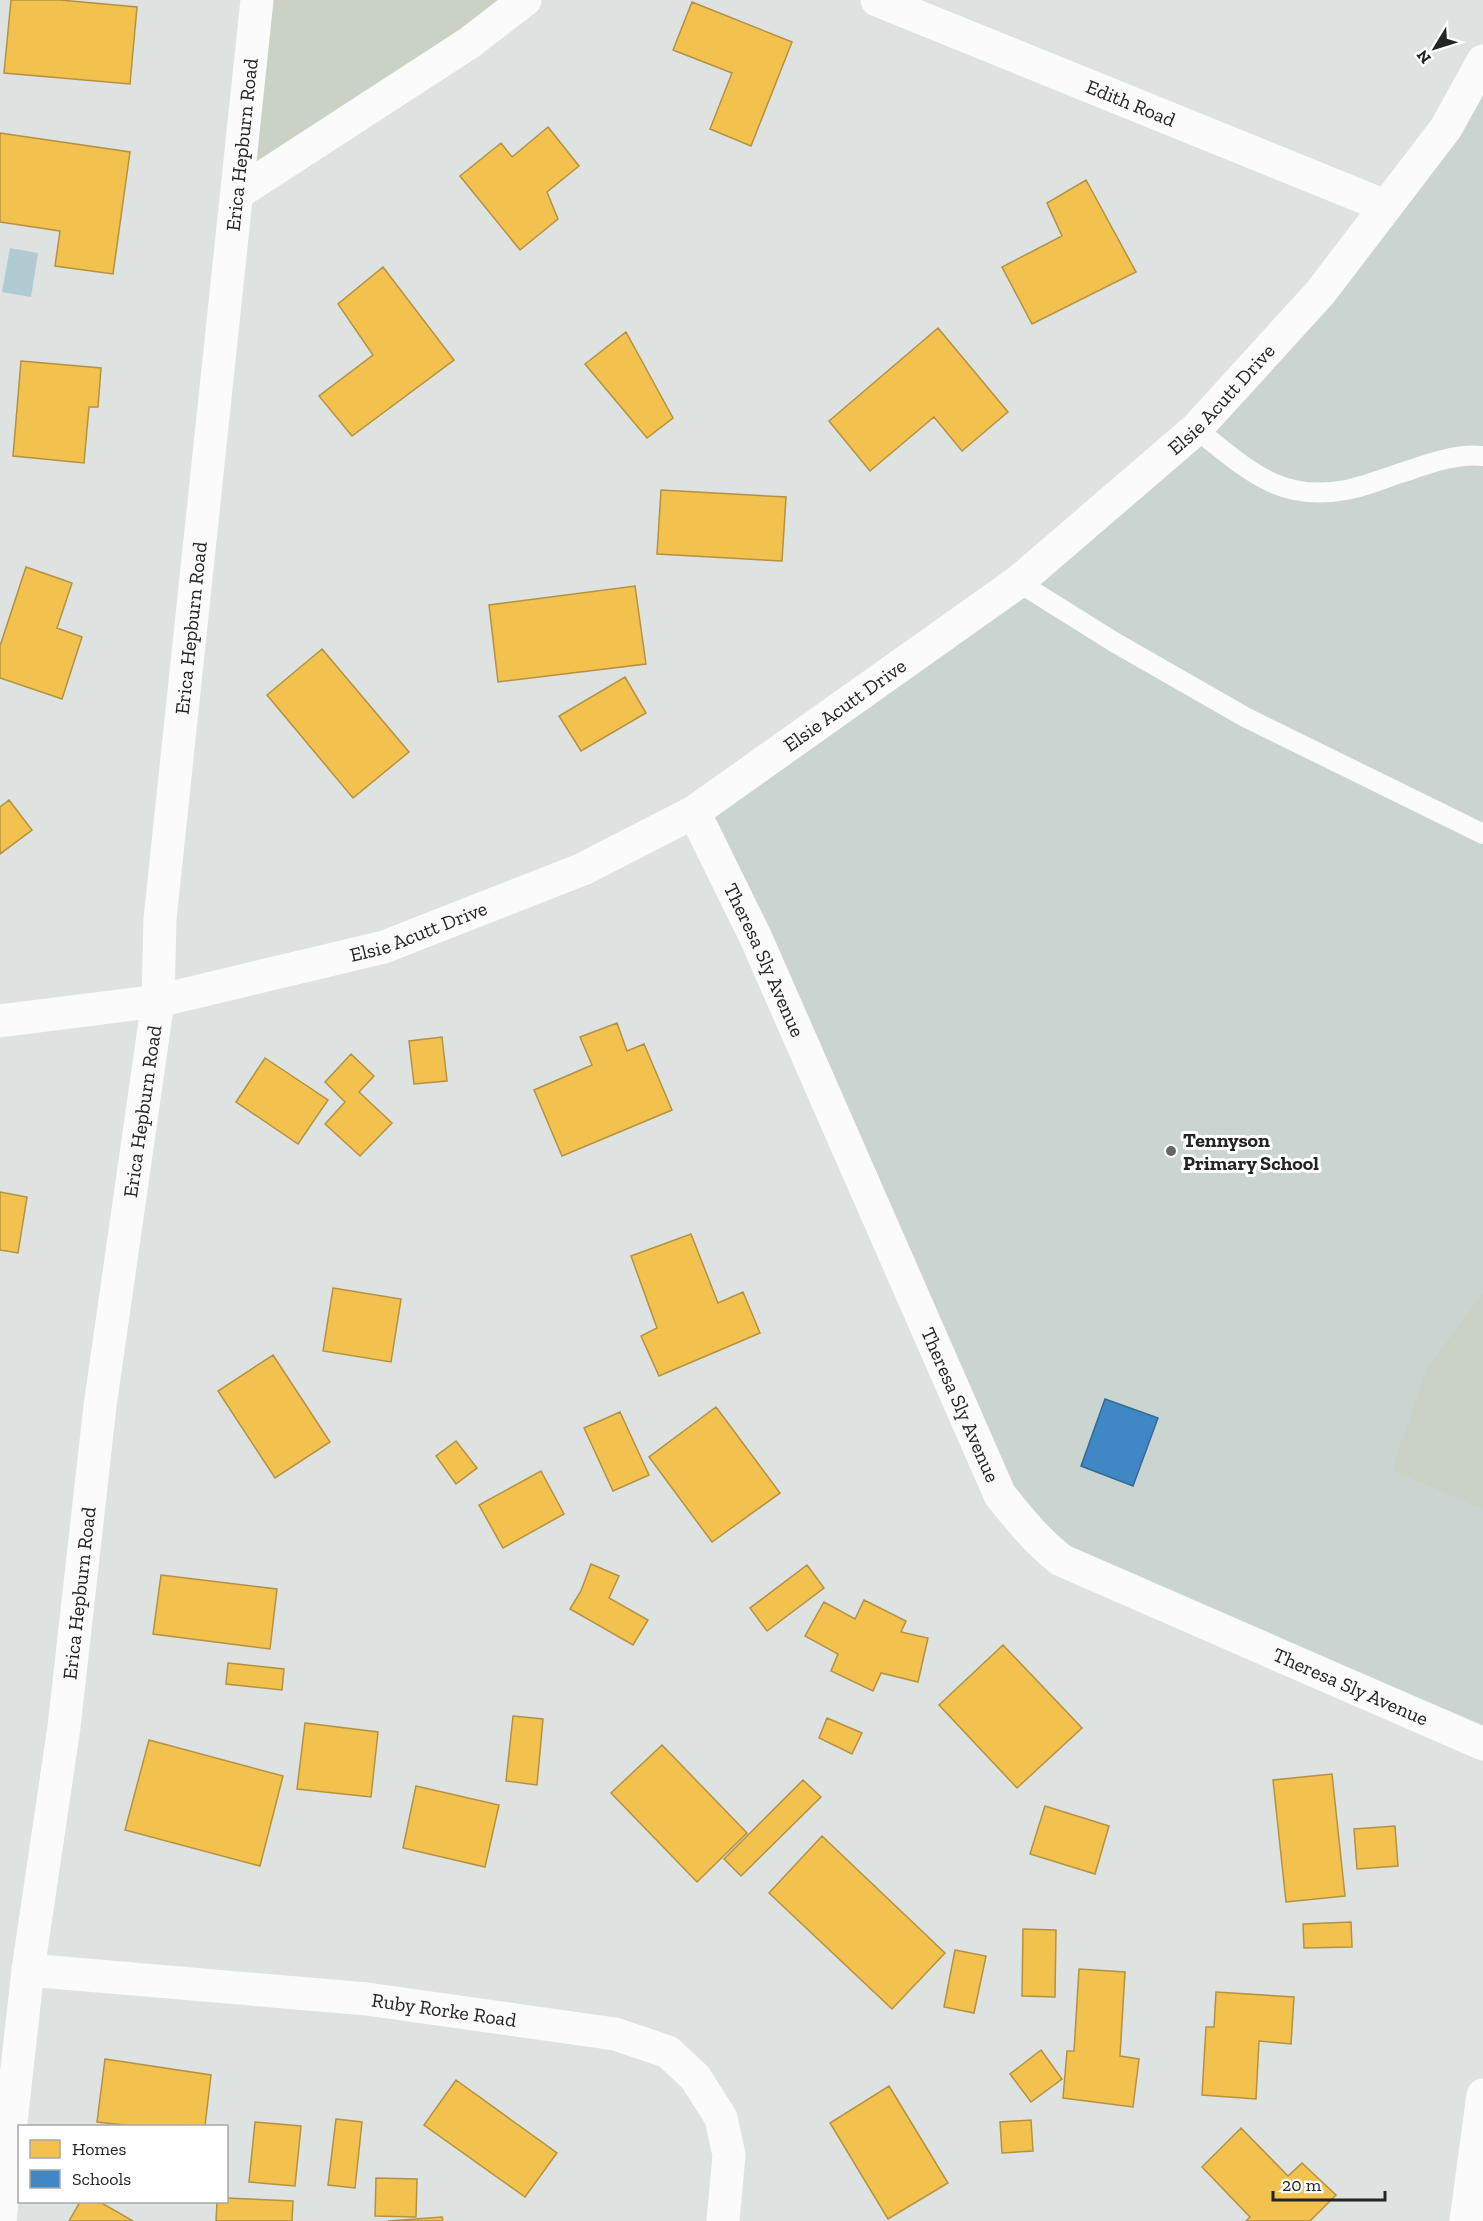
<svg xmlns="http://www.w3.org/2000/svg" width="1483" height="2221" viewBox="0 0 1483 2221" font-family="'Zilla Slab',serif">
  <style>
    .built { fill: #cad4d0 }
    .green { fill: #c9d2c4 }
    .water { fill: #b0cbd1 }
    .homes { fill: #f2c14e; stroke: #b49241; stroke-width: 1.5 }
    .schools { fill: #3f88c5; stroke: #366a95; stroke-width: 1.5 }
    .lines { fill: none; stroke-linecap: round; stroke-linejoin: round }
    .service { stroke: #fafbfa; stroke-width: 20 }
    .minor { stroke: #fafbfa; stroke-width: 33 }
    .poi-dot { fill: #646766; stroke: #fff; stroke-width: 2 }
    .labels { text-anchor: middle; stroke-width: 6; stroke-linejoin: round; paint-order: stroke }
    .street-label { font-size: 20px; fill: #222524; stroke: #fff }
    .poi-label { font-size: 20px; font-weight: bold; fill: #222524; stroke: #fff; text-anchor: start }
  </style>
  <rect width="100%" height="100%" fill="#dee2e0"/>
  <!-- built -->
  <path class="built" d="M 1483,76 L 1483,1725 L 1071,1551 L 1009,1487 L 711,815 L 1208,429 Z"/>
  <!-- green -->
  <path class="green" d="M 269,0 L 506,0 L 254,167 Z
    M 1483,1293 L 1483,1509 L 1392,1470 L 1426,1370 Z"/>
  <!-- water -->
  <path class="water" d="M 10,248 L 38,253 L 31,297 L 2,292 Z"/>
  <!-- homes -->
  <path class="homes" d="M 11,0 L 60,0 L 137,7 L 130,84 L 4,73 Z
    M 692,2 L 792,42 L 751,146 L 710,129 L 732,73 L 673,50 Z
    M 548,127 L 579,166 L 547,192 L 558,219 L 520,250 L 460,176 L 501,143 L 512,157 Z
    M 0,133 L 130,152 L 113,274 L 55,266 L 60,231 L 0,222 Z
    M 1086,180 L 1136,272 L 1032,324 L 1002,267 L 1062,236 L 1047,203 Z
    M 383,267 L 454,360 L 352,436 L 319,396 L 373,355 L 338,304 Z
    M 938,328 L 1008,412 L 962,451 L 934,417 L 870,471 L 829,421 Z
    M 626,332 L 673,418 L 647,438 L 585,364 Z
    M 21,361 L 101,368 L 98,407 L 89,407 L 84,463 L 13,456 Z
    M 661,490 L 786,497 L 782,561 L 657,554 Z
    M 26,567 L 72,583 L 57,628 L 82,637 L 62,699 L 0,678 L 0,646 Z
    M 635,586 L 646,664 L 498,682 L 489,605 Z
    M 322,649 L 409,752 L 353,798 L 267,695 Z
    M 625,677 L 646,713 L 581,751 L 559,716 Z
    M 9,800 L 32,830 L 0,854 L 0,807 Z
    M 617,1023 L 627,1051 L 644,1044 L 672,1110 L 562,1156 L 534,1090 L 592,1065 L 580,1037 Z
    M 442,1037 L 447,1081 L 414,1084 L 409,1041 Z
    M 351,1054 L 374,1076 L 359,1092 L 392,1123 L 360,1156 L 325,1124 L 345,1102 L 325,1082 Z
    M 265,1058 L 328,1100 L 298,1144 L 236,1102 Z
    M 0,1192 L 27,1197 L 18,1253 L 0,1250 Z
    M 691,1234 L 718,1303 L 743,1292 L 760,1333 L 659,1376 L 641,1336 L 657,1328 L 631,1256 Z
    M 333,1288 L 401,1299 L 391,1362 L 323,1351 Z
    M 273,1355 L 330,1442 L 275,1478 L 218,1391 Z
    M 716,1407 L 780,1493 L 712,1542 L 649,1457 Z
    M 620,1412 L 649,1475 L 613,1491 L 584,1428 Z
    M 456,1441 L 477,1468 L 456,1484 L 436,1456 Z
    M 541,1471 L 564,1514 L 503,1548 L 479,1505 Z
    M 591,1564 L 619,1576 L 609,1598 L 648,1620 L 633,1645 L 570,1609 L 581,1591 Z
    M 807,1565 L 824,1588 L 767,1631 L 750,1608 Z
    M 161,1575 L 277,1589 L 270,1649 L 153,1634 Z
    M 864,1600 L 906,1621 L 901,1632 L 928,1638 L 918,1682 L 881,1673 L 873,1691 L 831,1671 L 838,1654 L 805,1636 L 824,1602 L 855,1619 Z
    M 1003,1645 L 1082,1728 L 1017,1788 L 939,1705 Z
    M 228,1663 L 284,1669 L 282,1690 L 226,1684 Z
    M 513,1716 L 543,1719 L 537,1785 L 506,1781 Z
    M 827,1718 L 862,1733 L 852,1754 L 819,1738 Z
    M 305,1723 L 378,1732 L 371,1797 L 297,1789 Z
    M 149,1740 L 283,1776 L 260,1866 L 125,1830 Z
    M 662,1745 L 747,1833 L 697,1882 L 611,1793 Z
    M 1332,1774 L 1345,1896 L 1286,1902 L 1273,1780 Z
    M 803,1780 L 821,1797 L 741,1876 L 724,1859 Z
    M 416,1786 L 499,1805 L 485,1867 L 403,1848 Z
    M 1045,1806 L 1109,1826 L 1095,1874 L 1030,1854 Z
    M 1395,1826 L 1398,1866 L 1357,1869 L 1354,1829 Z
    M 822,1836 L 945,1953 L 892,2009 L 769,1893 Z
    M 1351,1922 L 1352,1947 L 1304,1948 L 1303,1924 Z
    M 1023,1929 L 1056,1930 L 1055,1997 L 1022,1996 Z
    M 955,1950 L 986,1956 L 974,2013 L 944,2007 Z
    M 1079,1969 L 1125,1972 L 1120,2056 L 1139,2059 L 1133,2107 L 1063,2098 L 1067,2051 L 1074,2051 Z
    M 1216,1992 L 1294,1997 L 1291,2044 L 1259,2041 L 1256,2099 L 1202,2095 L 1206,2027 L 1214,2027 Z
    M 1041,2050 L 1062,2079 L 1031,2102 L 1010,2074 Z
    M 105,2059 L 211,2075 L 205,2126 L 133,2126 L 97,2122 Z
    M 456,2080 L 557,2153 L 525,2197 L 424,2125 Z
    M 889,2086 L 948,2183 L 888,2219 L 830,2123 Z
    M 336,2119 L 362,2122 L 355,2188 L 328,2185 Z
    M 1031,2120 L 1033,2151 L 1002,2153 L 1000,2122 Z
    M 255,2122 L 301,2126 L 295,2186 L 249,2182 Z
    M 1241,2128 L 1288,2176 L 1302,2163 L 1336,2195 L 1310,2221 L 1246,2221 L 1250,2217 L 1202,2167 Z
    M 376,2178 L 417,2179 L 416,2217 L 375,2216 Z
    M 226,2198 L 293,2201 L 292,2221 L 216,2221 L 217,2202 L 226,2202 Z
    M 80,2202 L 100,2202 L 133,2221 L 69,2221 Z
    M 442,2217 L 443,2221 L 388,2221 Z"/>
  <!-- schools -->
  <path class="schools" d="M 1105,1399 L 1158,1418 L 1133,1486 L 1081,1466 Z"/>
  <g class="lines">
    <!-- service -->
    <path class="service" d="M 1196,429 C 1245,467 1278,503 1346,490 C 1367,486 1387,477 1407,471 C 1430,463 1459,453 1483,456
      M 1018,582 L 1114,642 L 1245,717 L 1483,834"/>
    <!-- minor -->
    <g class="minor">
      <path id="s1" d="M 877,0 L 1385,206"/>
      <path d="M 238,193 L 469,43 L 525,0"/>
      <path id="s2" d="M 694,812 L 756,938 L 1000,1495 C 1019,1519 1037,1541 1061,1560 L 1483,1744"/>
      <path id="s3" d="M 0,1021 L 158,1001 L 384,947 L 583,869 L 694,812 L 1018,582 L 1196,429 L 1320,293 L 1446,128 L 1483,61"/>
      <path id="s4" d="M 28,1970 L 367,1999 L 615,2034 L 668,2052 L 695,2077 L 721,2118 L 729,2155 L 723,2221"/>
      <path id="s5" d="M 0,2220 L 28,1970 L 64,1727 L 100,1406 L 158,1001 L 160,919 L 257,0"/>
      <path d="M 1466,2221 L 1483,2095"/>
    </g>
  </g>
  <!-- markers -->
  <circle class="poi-dot" cx="1171" cy="1151" r="6"/>
  <g class="labels">
    <!-- street labels -->
    <g class="street-label">
      <text dy="7" stroke="none"><textPath href="#s1" startOffset="274">Edith Road</textPath></text>
      <text dy="7" stroke="none"><textPath href="#s5" startOffset="2090">Erica Hepburn Road</textPath></text>
      <text dy="7" stroke="none"><textPath href="#s3" startOffset="1401">Elsie Acutt Drive</textPath></text>
      <text dy="7" stroke="none"><textPath href="#s5" startOffset="1604">Erica Hepburn Road</textPath></text>
      <text dy="7" stroke="none"><textPath href="#s3" startOffset="915">Elsie Acutt Drive</textPath></text>
      <text dy="7" stroke="none"><textPath href="#s3" startOffset="429">Elsie Acutt Drive</textPath></text>
      <text dy="7" stroke="none"><textPath href="#s2" startOffset="164">Theresa Sly Avenue</textPath></text>
      <text dy="7" stroke="none"><textPath href="#s5" startOffset="1118">Erica Hepburn Road</textPath></text>
      <text dy="7" stroke="none"><textPath href="#s2" startOffset="650">Theresa Sly Avenue</textPath></text>
      <text dy="7" stroke="none"><textPath href="#s5" startOffset="632">Erica Hepburn Road</textPath></text>
      <text dy="7" stroke="none"><textPath href="#s2" startOffset="1154">Theresa Sly Avenue</textPath></text>
      <text dy="7" stroke="none"><textPath href="#s4" startOffset="418">Ruby Rorke Road</textPath></text>
    </g>
    <!-- poi labels -->
    <g class="poi-label">
      <text x="1183" y="1147">Tennyson<tspan x="1183" dy="23">Primary School</tspan></text>
    </g>
  </g>
  <!-- legend -->
  <rect x="18" y="2125" width="210" height="78" fill="#ffffff" stroke="#a7a8a7" stroke-width="1.5"/>
  <rect x="30" y="2140" width="30" height="18" fill="#f2c14e" stroke="#a7a8a7" stroke-width="1.5"/>
  <text x="72" y="2155" font-size="18" fill="#222524">Homes</text>
  <rect x="30" y="2170" width="30" height="18" fill="#3f88c5" stroke="#a7a8a7" stroke-width="1.5"/>
  <text x="72" y="2185" font-size="18" fill="#222524">Schools</text>
  <!-- north arrow -->
  <g transform="translate(1435 48) rotate(232)" stroke="#ffffff" stroke-width="4.5" paint-order="stroke">
  <path d="M0-4.5L10 22L0 15L-10 22Z" fill="#222524"/>
  <text y="-9" font-size="16" font-weight="bold" text-anchor="middle" fill="#222524">N</text>
  </g>
  <!-- scale -->
  <path d="M1273 2191v9h112v-9" fill="none" stroke="#222524" stroke-width="3"/>
  <text x="1282" y="2191" font-size="18" fill="#222524" stroke="#ffffff" stroke-width="4.5" paint-order="stroke">20 m</text>
</svg>
